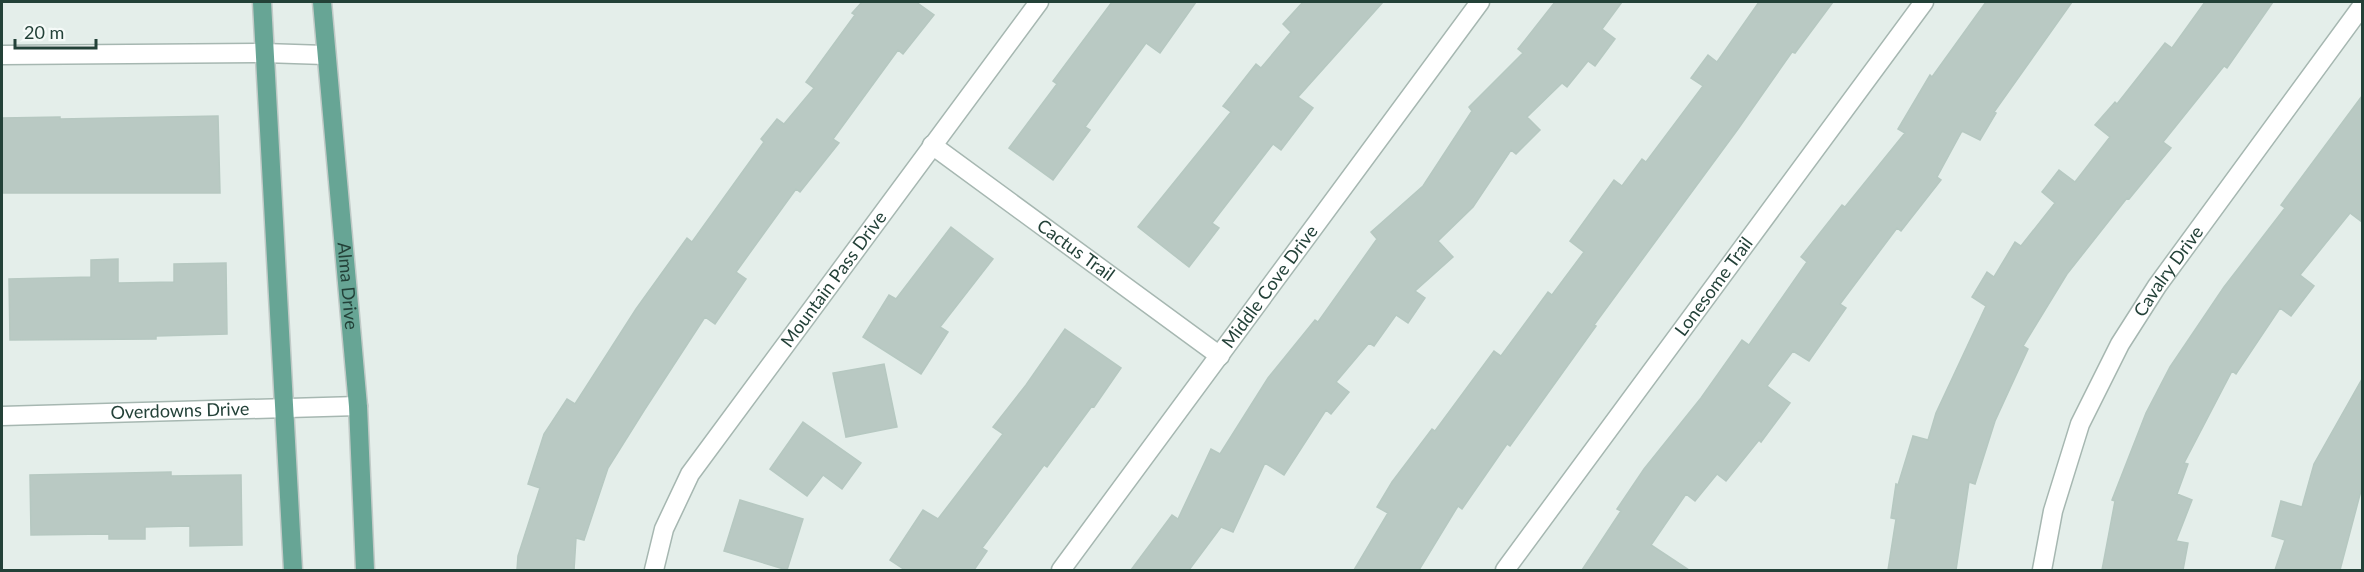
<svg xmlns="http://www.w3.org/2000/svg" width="2364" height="572" viewBox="0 0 2364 572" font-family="Lato,sans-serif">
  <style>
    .building { fill: #b9c9c3; stroke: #b6c8c1; stroke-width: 1.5 }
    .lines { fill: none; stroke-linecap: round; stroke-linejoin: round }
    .minor-casing { stroke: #a6b7b1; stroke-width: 21 }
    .major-casing { stroke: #c1cac7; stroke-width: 21 }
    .minor { stroke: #fff; stroke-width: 18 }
    .major { stroke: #67a595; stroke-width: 18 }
    .labels { text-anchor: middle; stroke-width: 4.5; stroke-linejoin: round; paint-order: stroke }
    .street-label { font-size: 18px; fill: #234138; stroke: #f5faf8 }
  </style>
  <rect width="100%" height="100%" fill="#e4eeea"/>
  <!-- building -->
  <path class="building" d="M 862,2 L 916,2 L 934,15 L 903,54 L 898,50 L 833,139 L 839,143 L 800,192 L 796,189 L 736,272 L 746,279 L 715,324 L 705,317 L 645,409 L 608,468 L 584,540 L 576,538 L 574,570 L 517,570 L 518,556 L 540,488 L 528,484 L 544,434 L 567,399 L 575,404 L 636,309 L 687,238 L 692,242 L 764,142 L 761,139 L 777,119 L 784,124 L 814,88 L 806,82 L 855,15 L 852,13 Z
    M 1112,2 L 1196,2 L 1160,53 L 1146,43 L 1085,127 L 1090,130 L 1053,180 L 1009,148 L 1057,84 L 1053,81 Z
    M 1303,2 L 1383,2 L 1298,97 L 1313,108 L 1281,150 L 1273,144 L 1212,223 L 1219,228 L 1189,267 L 1138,227 L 1231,112 L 1223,106 L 1256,64 L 1261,68 L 1291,32 L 1283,24 Z
    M 1555,2 L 1622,2 L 1602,29 L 1615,39 L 1595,66 L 1588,61 L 1567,87 L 1562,83 L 1527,117 L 1540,130 L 1516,154 L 1511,150 L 1473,207 L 1438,241 L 1453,257 L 1415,291 L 1425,298 L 1408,323 L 1396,315 L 1374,346 L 1369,343 L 1336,382 L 1349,392 L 1331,414 L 1326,410 L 1284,475 L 1265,463 L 1233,532 L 1221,527 L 1189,570 L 1131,570 L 1172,515 L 1178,519 L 1211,449 L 1220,454 L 1268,378 L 1315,320 L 1318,322 L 1377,239 L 1371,232 L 1423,186 L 1472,111 L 1469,107 L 1523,53 L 1518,49 Z
    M 1759,2 L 1833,2 L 1795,53 L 1792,52 L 1738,129 L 1594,325 L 1596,326 L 1510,446 L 1507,444 L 1462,509 L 1458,506 L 1419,570 L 1354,570 L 1388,513 L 1377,507 L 1392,482 L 1432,429 L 1435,431 L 1494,351 L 1501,356 L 1548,292 L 1552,295 L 1584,252 L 1570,241 L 1614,180 L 1622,186 L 1642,159 L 1646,162 L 1703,86 L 1691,78 L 1708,55 L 1717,62 Z
    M 1986,2 L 2072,2 L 1994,112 L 1996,113 L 1980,140 L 1962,131 L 1937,177 L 1941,180 L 1901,231 L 1897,228 L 1840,304 L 1846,308 L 1809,361 L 1793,351 L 1767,386 L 1790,403 L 1761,442 L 1759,440 L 1726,481 L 1717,474 L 1695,501 L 1686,494 L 1651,545 L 1689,570 L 1582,570 L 1621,511 L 1617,509 L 1644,469 L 1701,398 L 1742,340 L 1749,345 L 1807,262 L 1801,257 L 1842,205 L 1845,207 L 1905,133 L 1898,129 L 1930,75 L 1932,77 Z
    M 2205,2 L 2273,2 L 2227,68 L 2224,66 L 2163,142 L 2171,148 L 2129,199 L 2127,198 L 2067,274 L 2023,346 L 2028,349 L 1995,421 L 1975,484 L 1969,482 L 1956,570 L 1888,570 L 1896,519 L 1891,518 L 1896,484 L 1898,485 L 1913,436 L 1928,440 L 1936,413 L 1986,306 L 1972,297 L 1987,272 L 1994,277 L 2015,242 L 2021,246 L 2055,203 L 2042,192 L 2059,170 L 2075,182 L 2110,137 L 2095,125 L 2115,102 L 2117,104 L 2165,43 L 2172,48 Z
    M 2362,96 L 2362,222 L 2350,213 L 2300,275 L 2314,286 L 2291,316 L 2280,308 L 2236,374 L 2232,371 L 2184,463 L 2188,464 L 2177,494 L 2192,500 L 2176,541 L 2188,543 L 2183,570 L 2102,570 L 2115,501 L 2112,500 L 2146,413 L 2170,367 L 2224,287 L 2285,208 L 2281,205 Z
    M 218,116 L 220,193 L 2,193 L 2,118 L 60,117 L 60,119 Z
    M 951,227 L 993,259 L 940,327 L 948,332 L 921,374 L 863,337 L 889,295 L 896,299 Z
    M 118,259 L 118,283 L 174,282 L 174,264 L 226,263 L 227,334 L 156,336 L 156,339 L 10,340 L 9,279 L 91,277 L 91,260 Z
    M 1065,329 L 1121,368 L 1094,407 L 1092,406 L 1047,467 L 1044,465 L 982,548 L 987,551 L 974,570 L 905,570 L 890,560 L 923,510 L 938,519 L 1003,434 L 993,427 L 1026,385 Z
    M 884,364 L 897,427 L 846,437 L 833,373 Z
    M 2362,379 L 2362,487 L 2340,570 L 2275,570 L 2285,540 L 2272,536 L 2281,501 L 2302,507 L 2314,464 Z
    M 803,422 L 861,463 L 842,489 L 823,475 L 807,496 L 770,469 Z
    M 171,472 L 171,476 L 241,475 L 242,545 L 190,546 L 190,526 L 145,527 L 145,539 L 109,539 L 109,534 L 31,535 L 30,475 Z
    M 740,500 L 803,519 L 787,570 L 724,551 Z"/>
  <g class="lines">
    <defs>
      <g id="minor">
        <path d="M 2,55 L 264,53 L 325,55"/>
        <path id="s1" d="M 932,145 L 1220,356"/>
        <path id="s2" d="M 2,416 L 358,406"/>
        <path id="s3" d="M 654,570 L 664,529 L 690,474 L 1039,2"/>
        <path id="s4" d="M 1061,570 L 1480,2"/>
        <path id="s5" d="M 1505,570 L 1924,2"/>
        <path id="s6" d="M 2042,570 L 2053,511 L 2080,424 L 2120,344 L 2157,286 L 2362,6"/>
      </g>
      <g id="major">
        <path d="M 262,2 L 293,570"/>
        <path id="s7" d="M 322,2 L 358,406 L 365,570"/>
      </g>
    </defs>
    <!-- minor casing -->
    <use href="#minor" class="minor-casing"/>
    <!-- major casing -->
    <use href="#major" class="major-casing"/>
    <!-- minor -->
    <use href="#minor" class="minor"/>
    <!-- major -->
    <use href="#major" class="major"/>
  </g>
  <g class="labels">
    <!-- street labels -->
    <g class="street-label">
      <text dy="6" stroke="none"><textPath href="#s1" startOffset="178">Cactus Trail</textPath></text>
      <text dy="6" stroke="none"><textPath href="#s6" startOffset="328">Cavalry Drive</textPath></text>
      <text dy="6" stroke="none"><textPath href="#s3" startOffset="345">Mountain Pass Drive</textPath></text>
      <text dy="6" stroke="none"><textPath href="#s7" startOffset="285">Alma Drive</textPath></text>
      <text dy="6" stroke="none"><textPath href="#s4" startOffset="352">Middle Cove Drive</textPath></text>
      <text dy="6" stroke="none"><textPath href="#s5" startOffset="352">Lonesome Trail</textPath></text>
      <text dy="6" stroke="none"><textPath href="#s2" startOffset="178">Overdowns Drive</textPath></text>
    </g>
  </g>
  <!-- border -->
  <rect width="2364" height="572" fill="none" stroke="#234138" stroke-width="6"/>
  <!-- scale -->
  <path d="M15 39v9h81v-9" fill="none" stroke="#234138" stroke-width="3"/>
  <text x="24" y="39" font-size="18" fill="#234138" stroke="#f5faf8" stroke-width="4.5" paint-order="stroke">20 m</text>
</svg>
